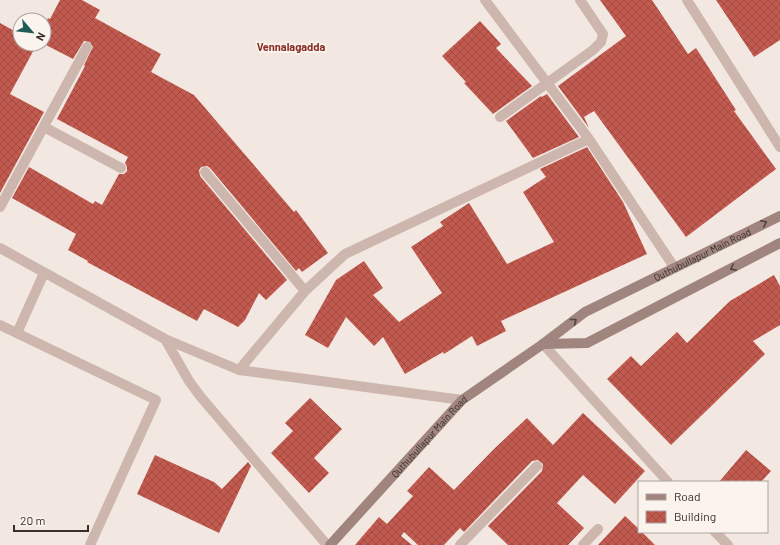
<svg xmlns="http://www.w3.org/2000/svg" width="780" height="545" viewBox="0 0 780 545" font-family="Barlow,sans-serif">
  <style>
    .building { fill: url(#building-cross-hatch) }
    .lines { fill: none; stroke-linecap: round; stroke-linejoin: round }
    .street { stroke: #ccb6ad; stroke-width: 10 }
    .secondary { stroke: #9f857e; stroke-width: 10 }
    .oneway { stroke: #534440 }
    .labels { text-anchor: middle; stroke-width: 3.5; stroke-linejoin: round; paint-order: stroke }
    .street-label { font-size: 10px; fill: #3a2e2b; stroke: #faf3ee }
    .neighbourhood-label { font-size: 11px; font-weight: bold; fill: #882e25; stroke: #faf3ee }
  </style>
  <defs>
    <pattern id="building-cross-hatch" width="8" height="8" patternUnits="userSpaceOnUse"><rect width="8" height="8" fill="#c35a4f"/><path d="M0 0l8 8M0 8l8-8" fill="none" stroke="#9f4b42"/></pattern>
  </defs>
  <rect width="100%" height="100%" fill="#f3e8e1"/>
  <!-- building -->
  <path class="building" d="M 60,0 L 82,0 L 100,10 L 95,18 L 161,54 L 151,72 L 194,95 L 294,212 L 296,210 L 328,253 L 302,272 L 299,268 L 296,271 L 210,168 L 207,166 L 201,167 L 199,170 L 200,176 L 287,280 L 266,300 L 259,293 L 245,320 L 238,327 L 204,309 L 197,321 L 87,262 L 88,261 L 68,250 L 76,234 L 12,198 L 29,167 L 93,204 L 95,201 L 102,205 L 119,174 L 124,174 L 127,171 L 127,167 L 125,163 L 128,157 L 57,119 L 85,66 L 84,65 L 93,47 L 90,42 L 84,41 L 73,59 L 44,44 L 44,26 L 48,18 L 50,19 Z
    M 600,0 L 652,0 L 688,54 L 696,48 L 736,110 L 734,111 L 776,169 L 686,237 L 594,111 L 584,117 L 589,128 L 558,86 L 626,36 Z
    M 716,0 L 780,0 L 780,40 L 754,57 Z
    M 480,21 L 501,44 L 496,48 L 532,86 L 493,114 L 464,83 L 466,82 L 442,56 Z
    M 0,23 L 20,34 L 20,44 L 37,44 L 10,94 L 44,112 L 0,193 Z
    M 547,94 L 579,137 L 533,158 L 506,121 L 541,96 L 542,97 Z
    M 587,147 L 623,202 L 647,254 L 501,321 L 506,331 L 477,346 L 472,336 L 444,354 L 443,352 L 405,374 L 383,337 L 374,346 L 346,317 L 328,348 L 305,335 L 336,280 L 364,261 L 383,288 L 373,295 L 399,322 L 442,293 L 411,247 L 443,226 L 440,222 L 469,203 L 507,264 L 554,242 L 523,192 L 546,177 L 540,169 Z
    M 774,275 L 780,286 L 780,325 L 753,341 L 765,354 L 671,445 L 607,379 L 631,356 L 641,366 L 677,332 L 687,343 L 730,301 Z
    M 310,398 L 342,429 L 314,458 L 329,473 L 309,493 L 271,453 L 293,431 L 285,423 Z
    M 583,413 L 645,471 L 615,504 L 583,475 L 557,503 L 584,528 L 568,545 L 508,545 L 488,526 L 542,471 L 543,464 L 538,460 L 532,461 L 464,532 L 460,528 L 444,545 L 418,545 L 404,532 L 401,536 L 412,545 L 355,545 L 379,517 L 387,524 L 413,496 L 407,491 L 429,467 L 454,490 L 495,448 L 527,418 L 553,445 Z
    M 746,450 L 771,471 L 761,482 L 719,482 Z
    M 155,455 L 214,482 L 222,489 L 248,462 L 251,466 L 219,533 L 137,494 Z
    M 625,516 L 639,529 L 639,532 L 642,532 L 655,545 L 598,545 Z"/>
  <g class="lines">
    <!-- street -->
    <path class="street" d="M 485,0 L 589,139 L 674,267
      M 687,0 L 780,147
      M 500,117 L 593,50 L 601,42 L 603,34 L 580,0
      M 44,127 L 121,168
      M 205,172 L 305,291
      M 0,207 L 87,47
      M 0,248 L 165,339 L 239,370 L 462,400
      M 0,325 L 156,400 L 90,545
      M 17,333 L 44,273
      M 165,339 L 189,381 L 200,396 L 327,545
      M 543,344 L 668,482
      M 239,370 L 305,291 L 345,254 L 589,139
      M 715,532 L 728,545
      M 460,545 L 537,466
      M 583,545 L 598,529"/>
    <!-- secondary -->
    <g class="secondary">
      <path d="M 543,344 L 587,343 L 780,243"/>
      <path id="s1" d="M 330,545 L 462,400 L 543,344 L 585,312 L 780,216"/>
    </g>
  </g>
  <!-- one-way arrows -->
  <defs><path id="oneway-chevron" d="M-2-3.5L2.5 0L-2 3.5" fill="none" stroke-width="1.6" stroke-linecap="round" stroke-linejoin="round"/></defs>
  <g class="oneway">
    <use href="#oneway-chevron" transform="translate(764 223) rotate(-26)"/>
    <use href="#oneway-chevron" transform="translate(733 268) rotate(153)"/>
    <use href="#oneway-chevron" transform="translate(574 321) rotate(-38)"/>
  </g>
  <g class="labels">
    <!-- street labels -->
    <g class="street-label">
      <text dy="4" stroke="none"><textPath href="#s1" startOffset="478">Quthubullapur Main Road</textPath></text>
      <text dy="4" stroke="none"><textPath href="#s1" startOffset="147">Quthubullapur Main Road</textPath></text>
    </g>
    <!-- neighbourhood labels -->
    <g class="neighbourhood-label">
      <text x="291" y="51">Vennalagadda</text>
    </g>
  </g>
  <!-- legend -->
  <rect x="638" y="481" width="130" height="52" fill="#faf3ee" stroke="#ada4a0"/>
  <rect x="646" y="494" width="20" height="6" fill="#9f857e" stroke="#ada4a0"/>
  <text x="674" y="501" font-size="12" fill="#3a2e2b">Road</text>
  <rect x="646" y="511" width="20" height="12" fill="url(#building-cross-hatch)" stroke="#ada4a0"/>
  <text x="674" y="521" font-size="12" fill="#3a2e2b">Building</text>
  <!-- north arrow -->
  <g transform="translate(32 32) rotate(118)"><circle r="19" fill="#faf3ee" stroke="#ada4a0"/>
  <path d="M0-3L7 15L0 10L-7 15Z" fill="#215b56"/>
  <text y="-6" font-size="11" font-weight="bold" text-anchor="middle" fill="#3a2e2b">N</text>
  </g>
  <!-- scale -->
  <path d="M14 525v6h74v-6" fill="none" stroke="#3a2e2b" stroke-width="2"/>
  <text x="20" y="525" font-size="12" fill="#3a2e2b" stroke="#faf3ee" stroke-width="3" paint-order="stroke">20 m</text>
</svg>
